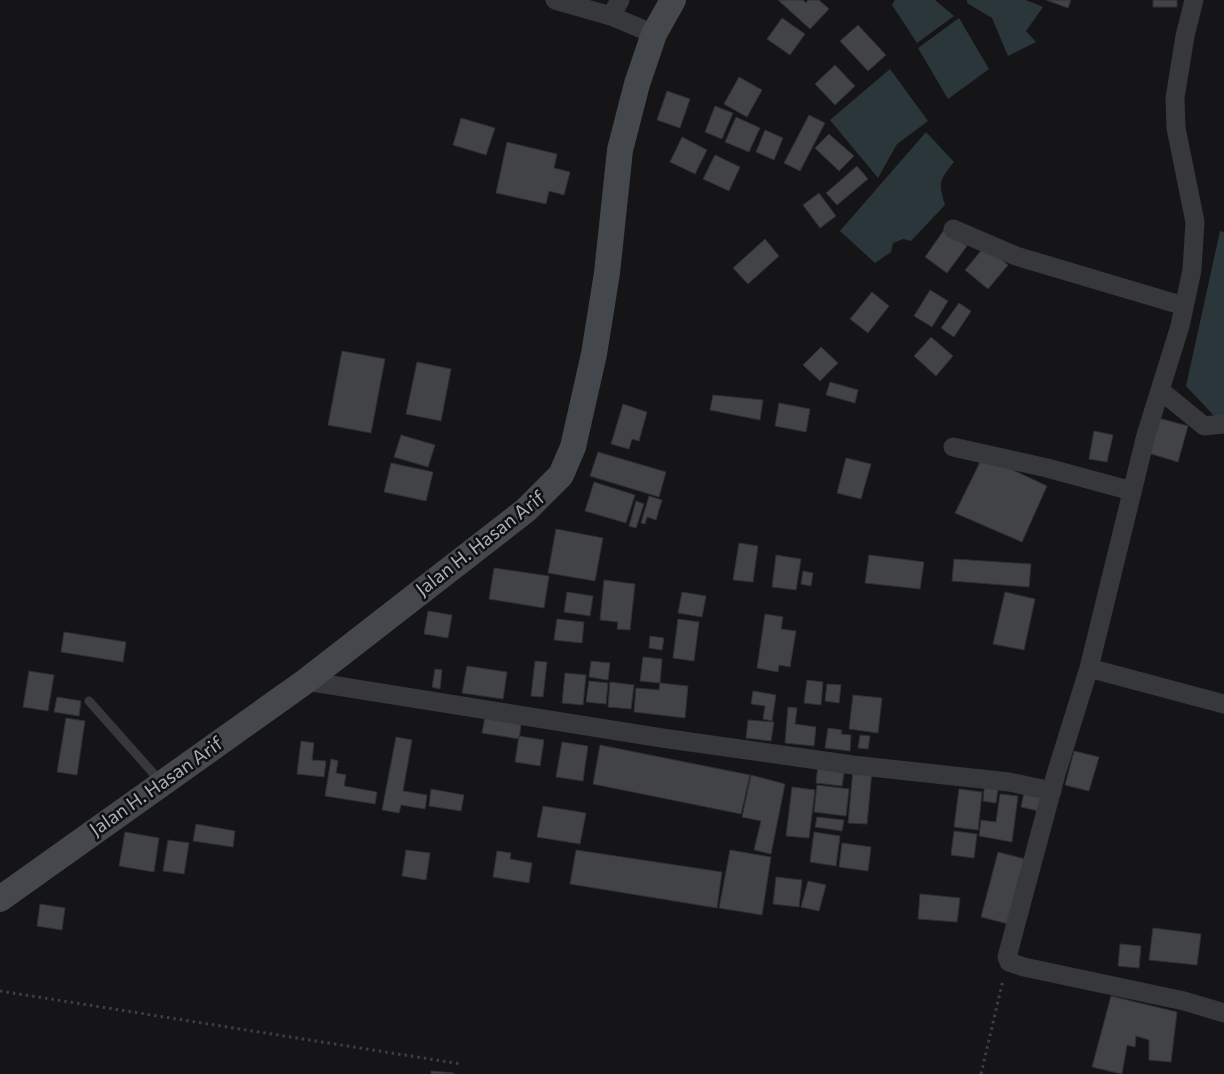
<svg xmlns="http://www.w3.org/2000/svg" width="1224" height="1074" viewBox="0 0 1224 1074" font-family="Commissioner,sans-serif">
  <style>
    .water { fill: #2b363a }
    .building { fill: #414347; stroke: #2f3033 }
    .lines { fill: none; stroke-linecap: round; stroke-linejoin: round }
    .path { stroke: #3c3f43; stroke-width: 3; stroke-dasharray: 2.5 4; stroke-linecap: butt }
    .service { stroke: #36383c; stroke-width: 9 }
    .minor { stroke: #36383c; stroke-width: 19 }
    .secondary { stroke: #44474c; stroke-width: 26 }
    .labels { text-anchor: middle; stroke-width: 5; stroke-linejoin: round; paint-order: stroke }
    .street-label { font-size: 19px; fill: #a7afb7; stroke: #101012 }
  </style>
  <rect width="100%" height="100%" fill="#151517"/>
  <!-- water -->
  <path class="water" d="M 895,0 L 935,0 L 954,16 L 917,43 L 892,5 Z
    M 967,0 L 1026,0 L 1043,7 L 1026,31 L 1036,42 L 1008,56 L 992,18 L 967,3 Z
    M 959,18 L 989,69 L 948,99 L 918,48 Z
    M 890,69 L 928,121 L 897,144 L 878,178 L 830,120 Z
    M 926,132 L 954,162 C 939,181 938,182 945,205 L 911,241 L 903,239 L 893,243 L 891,252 L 875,263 L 840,231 Z
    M 1220,231 L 1224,232 L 1224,418 L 1218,420 L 1186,386 Z"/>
  <!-- building -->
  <path class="building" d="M 778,0 L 803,0 L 806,3 L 808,0 L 819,0 L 829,9 L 810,29 Z
    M 1046,0 L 1071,0 L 1068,8 Z
    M 1153,0 L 1177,0 L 1177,7 L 1153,7 Z
    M 782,18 L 805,34 L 790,55 L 767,39 Z
    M 858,25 L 886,55 L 868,71 L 840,41 Z
    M 835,65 L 855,86 L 835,105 L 815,84 Z
    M 739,77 L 762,90 L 747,117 L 724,104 Z
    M 667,91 L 690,99 L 680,128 L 657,120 Z
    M 715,106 L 733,113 L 722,139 L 705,132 Z
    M 809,115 L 825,123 L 800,171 L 784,163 Z
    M 736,117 L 760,128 L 749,152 L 725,142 Z
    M 461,118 L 495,128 L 486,155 L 453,145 Z
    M 765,130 L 783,138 L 774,160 L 756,152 Z
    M 829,134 L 854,156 L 839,171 L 815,148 Z
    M 682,137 L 707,150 L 695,174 L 670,162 Z
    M 507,142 L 557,154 L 554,168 L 570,172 L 564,195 L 549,191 L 546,204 L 496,193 Z
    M 715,155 L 740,167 L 729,191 L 703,179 Z
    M 857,166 L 868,179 L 837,205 L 826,193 Z
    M 819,193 L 836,216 L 820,228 L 803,205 Z
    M 944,230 L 967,246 L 947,273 L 925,257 Z
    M 765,239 L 779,256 L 748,284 L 733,268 Z
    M 985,246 L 1008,265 L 988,289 L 965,270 Z
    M 930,290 L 948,301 L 932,327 L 914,316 Z
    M 872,292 L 889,306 L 868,333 L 850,319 Z
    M 959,303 L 971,311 L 954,337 L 941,328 Z
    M 931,337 L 953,356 L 936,376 L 914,356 Z
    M 821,347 L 838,363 L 820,381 L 803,365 Z
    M 342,351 L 385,359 L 371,433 L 328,425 Z
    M 417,362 L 451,369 L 441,421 L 406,414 Z
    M 830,382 L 858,390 L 855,403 L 826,395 Z
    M 713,395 L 763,400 L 760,420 L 710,410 Z
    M 779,403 L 810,409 L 806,432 L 775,426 Z
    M 623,404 L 647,412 L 639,441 L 632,439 L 629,449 L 611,444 Z
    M 1158,418 L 1188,426 L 1178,462 L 1148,453 Z
    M 1094,431 L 1113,435 L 1107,462 L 1089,459 Z
    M 401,435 L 435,445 L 428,467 L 394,457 Z
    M 598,452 L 666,472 L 659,497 L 590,476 Z
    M 983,456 L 1047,486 L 1022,542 L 955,513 Z
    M 846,458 L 871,464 L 861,499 L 837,493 Z
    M 391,463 L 433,472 L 426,501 L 384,492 Z
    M 594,482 L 635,495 L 626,523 L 585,511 Z
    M 649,496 L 662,500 L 656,520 L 647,517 L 645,524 L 641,523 Z
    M 636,501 L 644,504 L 636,528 L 629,526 Z
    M 556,529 L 603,538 L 595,581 L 548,573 Z
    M 739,543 L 758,546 L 753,582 L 733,580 Z
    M 776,555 L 801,559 L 796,590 L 772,587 Z
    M 869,555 L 924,562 L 920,589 L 865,583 Z
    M 954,559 L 1031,564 L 1029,587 L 952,581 Z
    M 494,568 L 549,576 L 544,608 L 489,599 Z
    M 803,571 L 813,573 L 811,586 L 801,584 Z
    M 604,580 L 635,584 L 630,630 L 617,629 L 618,622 L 600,620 Z
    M 567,592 L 593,596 L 590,616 L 564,612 Z
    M 682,592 L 706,596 L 702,617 L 678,613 Z
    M 1005,592 L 1035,599 L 1024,650 L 993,644 Z
    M 428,611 L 452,615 L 448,638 L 424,634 Z
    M 765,614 L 783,617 L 781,629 L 796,631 L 790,667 L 779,665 L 778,672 L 757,668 Z
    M 557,619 L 584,622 L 582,643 L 554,640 Z
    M 678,619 L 699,622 L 694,661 L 673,658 Z
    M 64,632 L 126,642 L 123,662 L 61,652 Z
    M 650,636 L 664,638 L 662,650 L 649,648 Z
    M 643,657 L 662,659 L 660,683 L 640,681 Z
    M 535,661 L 547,662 L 543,697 L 531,696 Z
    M 591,661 L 610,663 L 608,680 L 589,677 Z
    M 467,666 L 507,672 L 503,699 L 462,693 Z
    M 435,669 L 442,670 L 440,689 L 432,687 Z
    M 29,671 L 54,675 L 48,711 L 23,707 Z
    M 565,673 L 586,675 L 583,705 L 562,703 Z
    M 807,680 L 823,682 L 821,705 L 804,703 Z
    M 589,681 L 608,683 L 606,704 L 586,702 Z
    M 610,682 L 634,685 L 631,709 L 608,707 Z
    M 660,683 L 688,686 L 685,718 L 634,712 L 636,688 L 659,690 Z
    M 827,684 L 841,685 L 839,703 L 825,701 Z
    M 753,691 L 776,695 L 772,721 L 763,719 L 765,706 L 751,704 Z
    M 853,695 L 882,698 L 878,733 L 849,729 Z
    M 57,697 L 81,701 L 79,716 L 54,712 Z
    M 788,707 L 797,708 L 795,724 L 816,727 L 814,746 L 785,743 Z
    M 486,712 L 522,718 L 519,739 L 482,733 Z
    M 66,718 L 85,721 L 77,775 L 57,772 Z
    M 748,720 L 774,722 L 771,741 L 746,738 Z
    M 828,728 L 842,730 L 841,734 L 851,735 L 850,751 L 825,748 Z
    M 860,735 L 870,736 L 868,749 L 858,748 Z
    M 519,736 L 544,740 L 540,766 L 515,762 Z
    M 396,737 L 412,740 L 403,791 L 427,795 L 425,809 L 401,805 L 399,813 L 382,810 Z
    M 301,741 L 314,743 L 312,760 L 326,761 L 324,777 L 297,774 Z
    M 562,742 L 588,746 L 583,781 L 556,777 Z
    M 600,745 L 750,775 L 741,814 L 593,784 Z
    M 1074,751 L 1099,757 L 1089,791 L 1065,785 Z
    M 331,759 L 338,761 L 336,773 L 346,775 L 344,786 L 377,792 L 375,804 L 325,796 Z
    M 818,764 L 845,767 L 842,786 L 816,783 Z
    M 853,770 L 872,771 L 867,824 L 848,823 Z
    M 751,775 L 785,784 L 771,854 L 754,850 L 761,821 L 742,817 Z
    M 985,780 L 999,781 L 996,803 L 983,801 Z
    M 817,785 L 849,789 L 846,816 L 814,812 Z
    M 792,787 L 815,790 L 809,838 L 786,836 Z
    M 1025,788 L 1047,793 L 1043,812 L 1021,807 Z
    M 431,789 L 464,795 L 461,811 L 429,806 Z
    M 959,789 L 982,792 L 978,830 L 954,827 Z
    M 1000,794 L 1018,796 L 1012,842 L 979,836 L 981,820 L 996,822 Z
    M 543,806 L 586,813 L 580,844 L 537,837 Z
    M 817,817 L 844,820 L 842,831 L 815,827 Z
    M 196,824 L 235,831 L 233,847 L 193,841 Z
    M 954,831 L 977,834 L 974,858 L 951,855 Z
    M 125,832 L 159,838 L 154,872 L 119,866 Z
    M 814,832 L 840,836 L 836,866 L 810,862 Z
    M 168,840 L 189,843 L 184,874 L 163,871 Z
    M 842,843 L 871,847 L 868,871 L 839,867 Z
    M 406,850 L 430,853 L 426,880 L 402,876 Z
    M 576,850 L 722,872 L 717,908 L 570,884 Z
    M 730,850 L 771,857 L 762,915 L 719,908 Z
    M 497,851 L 511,853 L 510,859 L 532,863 L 529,883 L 493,877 Z
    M 998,852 L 1029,860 L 1012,925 L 981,917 Z
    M 776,877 L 802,880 L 799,907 L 773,904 Z
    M 808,881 L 826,885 L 819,911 L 801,907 Z
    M 920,894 L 960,898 L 957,922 L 918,919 Z
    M 40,904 L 65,908 L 62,930 L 37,926 Z
    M 1153,928 L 1201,934 L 1197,965 L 1149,960 Z
    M 1120,944 L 1141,946 L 1139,968 L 1118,966 Z
    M 1111,996 L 1177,1012 L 1171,1062 L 1149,1060 L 1149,1040 L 1136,1036 L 1135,1047 L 1127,1045 L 1122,1074 L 1092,1067 Z
    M 431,1071 L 454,1073 L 454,1074 L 431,1074 Z"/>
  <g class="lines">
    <!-- path -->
    <path class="path" d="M 0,991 L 461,1064
      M 981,1074 L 1003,980"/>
    <!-- service -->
    <path class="service" d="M 89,701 L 161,782"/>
    <!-- minor -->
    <path class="minor" d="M 555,0 L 611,16 L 654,34
      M 1194,0 L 1185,36 L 1175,98 L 1176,128 L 1195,222 L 1192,270 L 1180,326 L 1146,435 L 1089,668 L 1056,774 L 1007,957 L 1009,962 L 1024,967 L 1184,1001 L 1224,1013
      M 611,16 L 620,0
      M 953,229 L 1016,256 L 1184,306
      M 1160,390 L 1204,426 L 1224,424
      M 953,447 L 1047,468 L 1132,491
      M 1089,668 L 1224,704
      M 306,681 L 662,738 L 853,765 L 1009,782 L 1052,791"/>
    <!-- secondary -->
    <path class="secondary" d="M 0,899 L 306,681 L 526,510 L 561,475 L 573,447 L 594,354 L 607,273 L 620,150 L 637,84 L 654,34 L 673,0"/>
  </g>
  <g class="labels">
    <!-- street labels -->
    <g class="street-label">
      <text transform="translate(480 543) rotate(-38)" y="7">Jalan H. Hasan Arif</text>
      <text transform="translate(156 786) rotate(-35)" y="7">Jalan H. Hasan Arif</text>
    </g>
  </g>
</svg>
